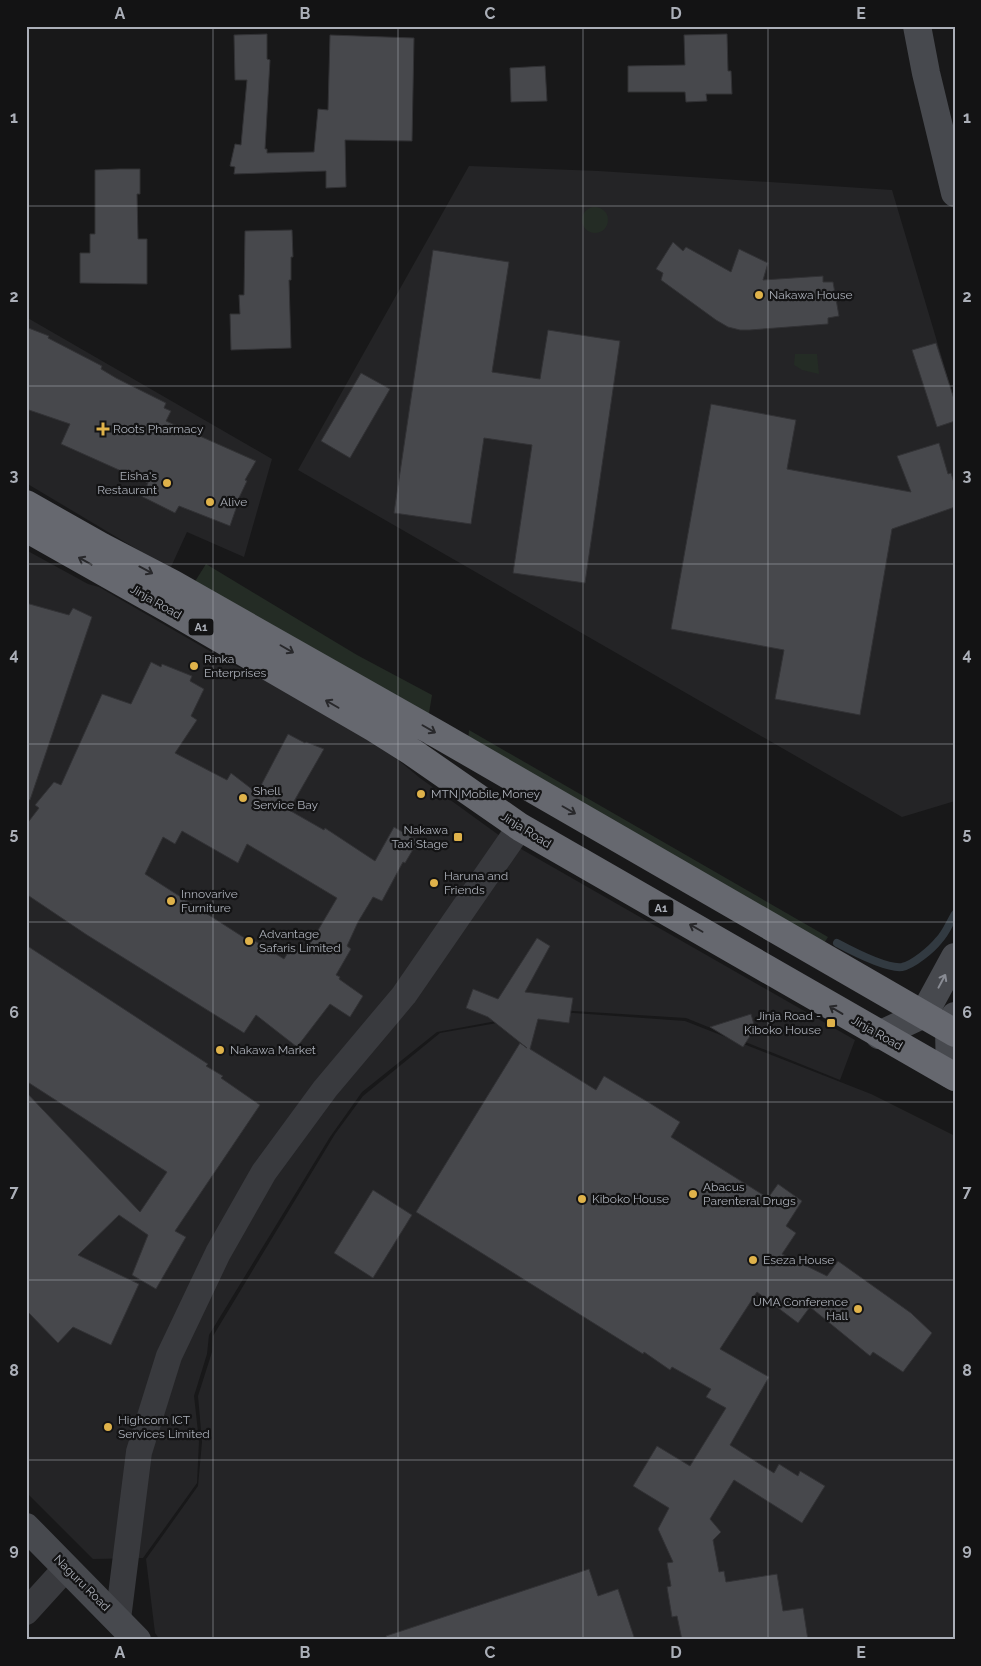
<svg xmlns="http://www.w3.org/2000/svg" width="981" height="1666" viewBox="0 0 981 1666" font-family="Raleway,sans-serif">
  <style>
    .built { fill: #242426 }
    .green { fill: #242c25 }
    .lines { fill: none; stroke-linecap: round; stroke-linejoin: round }
    .stream { stroke: #323a41; stroke-width: 8 }
    .building { fill: #47484c; stroke: #323235; fill-rule: evenodd }
    .street { stroke: #393a3e; stroke-width: 26 }
    .secondary { stroke: #47494e; stroke-width: 28 }
    .highway { stroke: #66686f; stroke-width: 28 }
    .oneway { stroke: #28282b }
    .oneway2 { stroke: #888b93 }
    .grid { fill: none; stroke: #abafb8; stroke-width: 1; stroke-opacity: 0.55 }
    .poi-dot { fill: #dfb24a; stroke: #131314; stroke-width: 2 }
    .labels { text-anchor: middle; stroke-width: 4.5; stroke-linejoin: round; paint-order: stroke }
    .shield { fill: #131314; stroke: #7d8087; stroke-width: 1 }
    .shield-label { font-size: 11px; font-weight: bold; fill: #abafb8 }
    .poi-label { font-size: 12px; fill: #abafb8; stroke: #131314; text-anchor: start }
    .street-label { font-size: 12px; fill: #abafb8; stroke: #131314 }
    .neatline { fill: none; stroke: #abafb8; stroke-width: 2 }
    .grid-label { font-size: 16px; text-anchor: middle; font-weight: bold; fill: #abafb8 }
  </style>
  <rect width="100%" height="100%" fill="#181819"/>
  <!-- built -->
  <path class="built" d="M 469,166 L 599,171 L 892,190 L 955,402 L 955,801 L 902,817 L 298,470 Z
    M 26,317 L 272,459 L 244,557 L 187,532 L 170,569 L 26,483 Z
    M 26,550 L 88,584 L 99,587 L 234,665 L 272,683 L 386,750 L 420,778 L 507,841 L 855,1040 L 840,1080 L 686,1018 L 557,1010 L 437,1032 L 362,1092 L 330,1137 L 209,1335 L 207,1354 L 194,1396 L 199,1441 L 197,1483 L 143,1558 L 93,1559 L 26,1492 Z
    M 560,1012 L 685,1021 L 871,1094 L 955,1136 L 955,1640 L 160,1640 L 155,1633 L 146,1559 L 198,1486 L 202,1442 L 198,1396 L 212,1352 L 213,1336 L 335,1134 L 363,1096 L 440,1033 Z"/>
  <!-- green -->
  <path class="green" d="M582 220a13 13 0 1 1 26 0a13 13 0 1 1-26 0Z
    M 795,354 L 817,354 L 819,374 L 802,370 L 794,365 Z
    M 206,564 L 357,655 L 432,695 L 428,719 L 194,583 Z
    M 469,730 L 828,937 L 823,945 L 468,742 Z"/>
  <g class="lines">
    <!-- stream -->
    <path class="stream" d="M 837,943 C 852,951 886,969 902,967 C 913,965 932,949 939,940 C 946,933 950,922 955,914"/>
  </g>
  <!-- building -->
  <path class="building" d="M 267,34 L 267,59 L 270,60 L 265,149 L 267,149 L 267,153 L 314,152 L 318,109 L 328,110 L 330,35 L 414,38 L 412,141 L 345,140 L 346,187 L 326,188 L 326,171 L 234,174 L 235,167 L 230,166 L 235,144 L 241,145 L 247,80 L 235,80 L 234,35 Z
    M 727,34 L 728,71 L 731,71 L 732,94 L 706,94 L 707,101 L 686,102 L 685,92 L 628,92 L 628,66 L 685,65 L 684,35 Z
    M 545,66 L 547,101 L 511,102 L 510,68 Z
    M 119,169 L 140,169 L 140,194 L 137,194 L 138,239 L 147,239 L 147,284 L 80,283 L 80,253 L 90,253 L 90,234 L 95,234 L 95,170 Z
    M 292,230 L 293,257 L 291,257 L 291,280 L 289,280 L 291,348 L 231,350 L 230,314 L 240,314 L 239,295 L 244,295 L 245,231 Z
    M 673,242 L 683,251 L 686,247 L 731,272 L 739,249 L 768,263 L 763,280 L 823,276 L 823,282 L 833,282 L 839,316 L 828,318 L 828,324 L 750,330 L 740,330 L 728,327 L 716,320 L 661,280 L 663,273 L 656,269 Z
    M 433,250 L 509,262 L 492,372 L 540,379 L 548,330 L 620,341 L 585,583 L 513,573 L 532,445 L 484,438 L 471,524 L 394,513 Z
    M 26,327 L 49,336 L 48,338 L 102,366 L 101,369 L 116,378 L 166,403 L 164,408 L 171,411 L 166,421 L 256,461 L 245,480 L 247,481 L 237,502 L 238,503 L 230,526 L 179,506 L 175,513 L 141,496 L 148,483 L 61,444 L 70,424 L 26,409 Z
    M 936,343 L 955,402 L 955,421 L 937,427 L 912,350 Z
    M 361,373 L 390,389 L 350,458 L 321,441 Z
    M 711,404 L 796,420 L 787,469 L 911,492 L 897,456 L 939,443 L 948,474 L 951,473 L 955,486 L 955,507 L 892,529 L 860,715 L 775,699 L 784,650 L 671,629 Z
    M 26,603 L 69,615 L 73,608 L 92,617 L 30,800 L 26,799 Z
    M 151,662 L 161,667 L 162,664 L 192,676 L 190,681 L 204,689 L 191,716 L 197,720 L 175,753 L 227,780 L 231,773 L 257,793 L 288,734 L 305,743 L 306,742 L 324,749 L 289,810 L 324,830 L 325,828 L 375,861 L 394,827 L 418,841 L 405,863 L 403,862 L 382,901 L 373,897 L 358,922 L 347,946 L 351,949 L 336,975 L 340,977 L 339,979 L 363,996 L 350,1017 L 330,1004 L 297,1047 L 256,1015 L 244,1033 L 87,935 L 26,894 L 26,825 L 39,808 L 35,805 L 54,782 L 61,785 L 102,694 L 131,704 ZM 182,831 L 238,863 L 247,844 L 337,898 L 304,954 L 292,946 L 284,959 L 255,941 L 254,944 L 145,874 L 163,837 L 175,844 Z
    M 537,938 L 550,946 L 525,992 L 573,998 L 569,1023 L 538,1019 L 530,1049 L 596,1090 L 604,1076 L 648,1102 L 680,1122 L 671,1137 L 768,1198 L 778,1184 L 802,1201 L 786,1226 L 796,1233 L 782,1254 L 827,1276 L 838,1261 L 911,1313 L 932,1333 L 903,1372 L 873,1352 L 870,1356 L 810,1307 L 798,1323 L 757,1292 L 720,1349 L 769,1377 L 730,1445 L 774,1473 L 779,1464 L 798,1476 L 800,1471 L 825,1486 L 802,1523 L 734,1480 L 710,1519 L 721,1532 L 713,1540 L 719,1572 L 724,1571 L 726,1582 L 777,1574 L 783,1611 L 803,1608 L 808,1640 L 682,1640 L 677,1616 L 672,1617 L 667,1587 L 671,1586 L 667,1563 L 673,1562 L 658,1529 L 669,1508 L 633,1486 L 657,1446 L 690,1466 L 726,1408 L 706,1397 L 711,1389 L 672,1367 L 670,1370 L 644,1352 L 643,1354 L 416,1212 L 520,1043 L 527,1048 L 488,1017 L 466,1008 L 473,989 L 498,999 Z
    M 26,945 L 208,1064 L 206,1066 L 223,1076 L 221,1078 L 260,1105 L 175,1231 L 186,1237 L 156,1289 L 132,1275 L 148,1235 L 119,1215 L 78,1255 L 139,1284 L 111,1345 L 73,1327 L 58,1343 L 26,1310 L 26,1092 L 140,1212 L 167,1172 L 26,1081 Z
    M 751,1014 L 755,1028 L 743,1047 L 710,1027 Z
    M 373,1190 L 412,1215 L 373,1278 L 334,1253 Z
    M 589,1569 L 598,1596 L 618,1589 L 635,1640 L 387,1640 L 386,1636 Z"/>
  <g class="lines">
    <!-- street -->
    <path class="street" d="M 26,1612 L 66,1568
      M 118,1619 L 139,1452 L 169,1356 L 218,1253 L 264,1172 L 325,1089 L 404,995 L 520,827"/>
    <!-- secondary -->
    <path class="secondary" d="M 917,26 L 926,73 L 955,193
      M 879,1035 L 924,1014 L 955,957
      M 950,1074 L 949,1029 L 955,1016
      M 26,1527 L 137,1640"/>
    <!-- highway -->
    <path class="highway" d="M 26,504 L 102,547 L 173,584 L 439,735 L 955,1033
      M 26,528 L 166,607 L 374,728 L 412,752 L 520,827 L 955,1077"/>
  </g>
  <!-- one-way arrows -->
  <defs><path id="oneway-shaft" d="M-6 0H5M1.5-3L5.5 0L1.5 3" fill="none" stroke-width="1.6" stroke-linecap="round" stroke-linejoin="round" transform="scale(1.25)"/></defs>
  <g class="oneway">
    <use href="#oneway-shaft" transform="translate(85 561) rotate(-151)"/>
    <use href="#oneway-shaft" transform="translate(146 570) rotate(28)"/>
    <use href="#oneway-shaft" transform="translate(287 649) rotate(30)"/>
    <use href="#oneway-shaft" transform="translate(332 704) rotate(-150)"/>
    <use href="#oneway-shaft" transform="translate(429 729) rotate(30)"/>
    <use href="#oneway-shaft" transform="translate(569 810) rotate(30)"/>
    <use href="#oneway-shaft" transform="translate(696 928) rotate(-150)"/>
    <use href="#oneway-shaft" transform="translate(836 1010) rotate(-149)"/>
  </g>
  <use class="oneway2" href="#oneway-shaft" transform="translate(942 981) rotate(-62)"/>
  <!-- grid -->
  <path class="grid" d="M 213,26 L 213,1640M 398,26 L 398,1640M 583,26 L 583,1640M 768,26 L 768,1640M 26,206 L 955,206M 26,386 L 955,386M 26,564 L 955,564M 26,744 L 955,744M 26,922 L 955,922M 26,1102 L 955,1102M 26,1280 L 955,1280M 26,1460 L 955,1460"/>
  <!-- markers -->
  <g class="poi-dot">
    <circle cx="759" cy="295" r="5"/>
    <path d="M100.5 421.5h5v5h5v5h-5v5h-5v-5h-5v-5h5z"/>
    <circle cx="167" cy="483" r="5"/>
    <circle cx="210" cy="502" r="5"/>
    <circle cx="194" cy="666" r="5"/>
    <circle cx="421" cy="794" r="5"/>
    <circle cx="243" cy="798" r="5"/>
    <rect x="453" y="832" width="10" height="10" rx="2.5"/>
    <circle cx="434" cy="883" r="5"/>
    <circle cx="171" cy="901" r="5"/>
    <circle cx="249" cy="941" r="5"/>
    <rect x="826" y="1018" width="10" height="10" rx="2.5"/>
    <circle cx="220" cy="1050" r="5"/>
    <circle cx="693" cy="1194" r="5"/>
    <circle cx="582" cy="1199" r="5"/>
    <circle cx="753" cy="1260" r="5"/>
    <circle cx="858" cy="1309" r="5"/>
    <circle cx="108" cy="1427" r="5"/>
  </g>
  <g class="labels">
    <!-- shield labels -->
    <g class="shield">
      <rect x="188.5" y="618.5" width="25" height="17" rx="4"/>
      <rect x="648.5" y="899.5" width="25" height="17" rx="4"/>
    </g>
    <g class="shield-label">
      <text x="201" y="631">A1</text>
      <text x="661" y="912">A1</text>
    </g>
    <!-- poi labels -->
    <g class="poi-label">
      <text x="769" y="299">Nakawa House</text>
      <text x="113" y="433">Roots Pharmacy</text>
      <text x="157" y="480" text-anchor="end">Eisha's<tspan x="157" dy="14">Restaurant</tspan></text>
      <text x="220" y="506">Alive</text>
      <text x="204" y="663">Rinka<tspan x="204" dy="14">Enterprises</tspan></text>
      <text x="253" y="795">Shell<tspan x="253" dy="14">Service Bay</tspan></text>
      <text x="431" y="798">MTN Mobile Money</text>
      <text x="448" y="834" text-anchor="end">Nakawa<tspan x="448" dy="14">Taxi Stage</tspan></text>
      <text x="444" y="880">Haruna and<tspan x="444" dy="14">Friends</tspan></text>
      <text x="181" y="898">Innovarive<tspan x="181" dy="14">Furniture</tspan></text>
      <text x="259" y="938">Advantage<tspan x="259" dy="14">Safaris Limited</tspan></text>
      <text x="821" y="1020" text-anchor="end">Jinja Road -<tspan x="821" dy="14">Kiboko House</tspan></text>
      <text x="230" y="1054">Nakawa Market</text>
      <text x="703" y="1191">Abacus<tspan x="703" dy="14">Parenteral Drugs</tspan></text>
      <text x="592" y="1203">Kiboko House</text>
      <text x="763" y="1264">Eseza House</text>
      <text x="848" y="1306" text-anchor="end">UMA Conference<tspan x="848" dy="14">Hall</tspan></text>
      <text x="118" y="1424">Highcom ICT<tspan x="118" dy="14">Services Limited</tspan></text>
    </g>
    <!-- street labels -->
    <g class="street-label">
      <text transform="translate(156 602) rotate(30)" y="4">Jinja Road</text>
      <text transform="translate(526 830) rotate(32)" y="4">Jinja Road</text>
      <text transform="translate(877 1033) rotate(30)" y="4">Jinja Road</text>
      <text transform="translate(82 1583) rotate(45)" y="4">Naguru Road</text>
    </g>
  </g>
  <!-- border -->
  <rect width="981" height="1666" fill="none" stroke="#131314" stroke-width="55"/>
  <rect x="28" y="28" width="926" height="1610" class="neatline"/>
  <g class="grid-label">
    <text x="120" y="19">A</text>
    <text x="305" y="19">B</text>
    <text x="490" y="19">C</text>
    <text x="676" y="19">D</text>
    <text x="861" y="19">E</text>
    <text x="14" y="123">1</text>
    <text x="967" y="123">1</text>
    <text x="14" y="302">2</text>
    <text x="967" y="302">2</text>
    <text x="14" y="481">3</text>
    <text x="967" y="481">3</text>
    <text x="14" y="660">4</text>
    <text x="967" y="660">4</text>
    <text x="14" y="839">5</text>
    <text x="967" y="839">5</text>
    <text x="14" y="1018">6</text>
    <text x="967" y="1018">6</text>
    <text x="14" y="1197">7</text>
    <text x="967" y="1197">7</text>
    <text x="14" y="1376">8</text>
    <text x="967" y="1376">8</text>
    <text x="14" y="1555">9</text>
    <text x="967" y="1555">9</text>
    <text x="120" y="1658">A</text>
    <text x="305" y="1658">B</text>
    <text x="490" y="1658">C</text>
    <text x="676" y="1658">D</text>
    <text x="861" y="1658">E</text>
  </g>
</svg>
